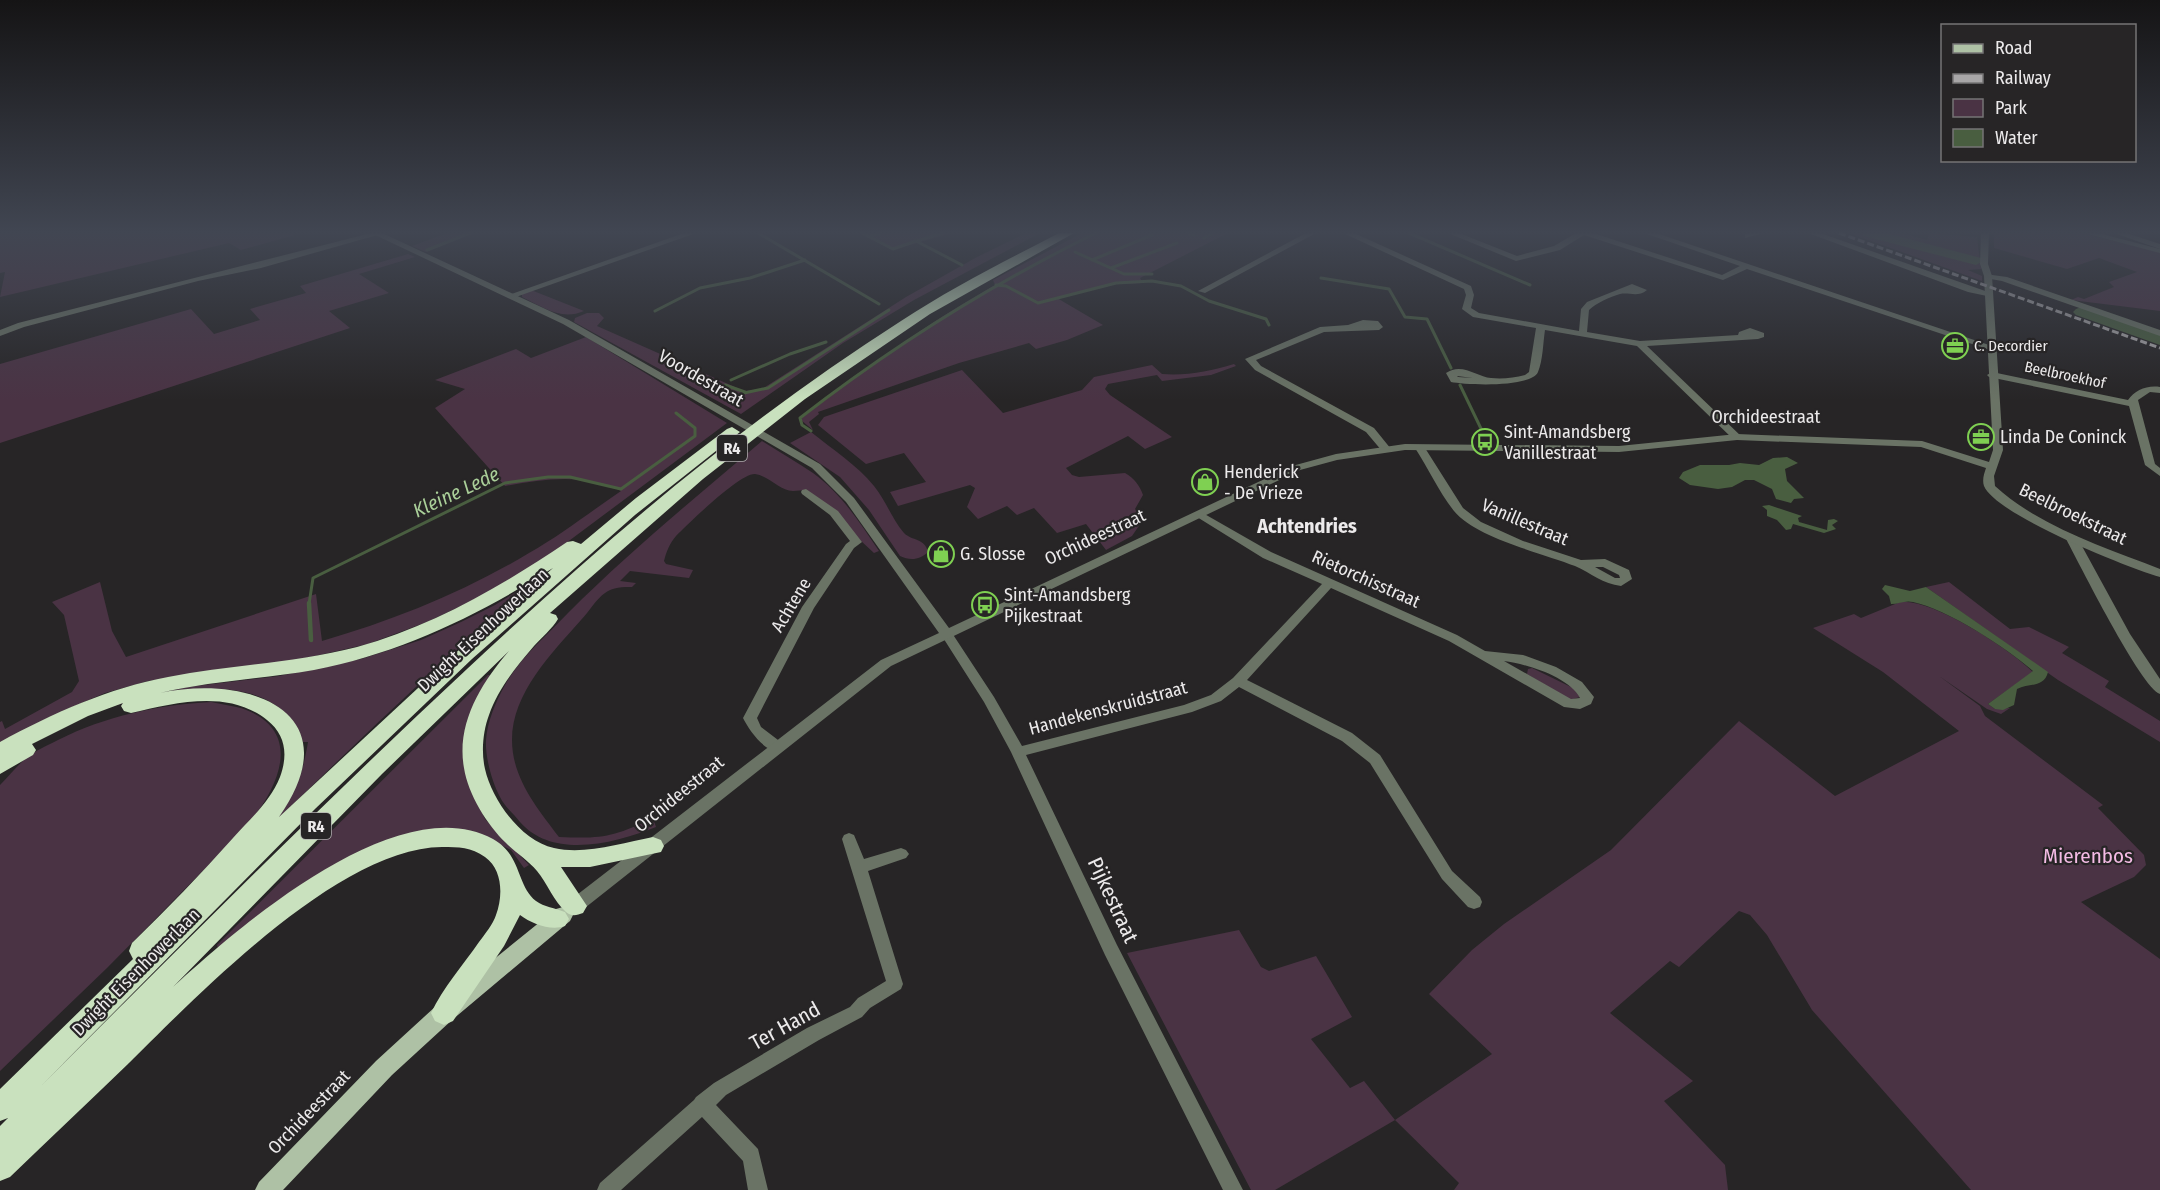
<svg xmlns="http://www.w3.org/2000/svg" width="2160" height="1190" viewBox="0 0 2160 1190" font-family="'Fira Sans Condensed',sans-serif">
  <style>
    .green { fill: #4a3344 }
    .water { fill: #495e40 }
    .lines { fill: none; stroke-linecap: round; stroke-linejoin: round }
    .stream-far1 { stroke: #495e40; stroke-width: 3 }
    .stream { stroke: #495e40; stroke-width: 4.5 }
    .river { fill: #495e40; fill-rule: evenodd }
    .minor { fill: #6a7365; fill-rule: evenodd }
    .tertiary { fill: #6a7365; fill-rule: evenodd }
    .primary { fill: #aec1a5; fill-rule: evenodd }
    .motorway { fill: #c9e1be; fill-rule: evenodd }
    .rail { stroke: #a8a6a7; stroke-width: 3; stroke-dasharray: 7 3; stroke-linecap: butt }
    .labels { text-anchor: middle; stroke-width: 4.5; stroke-linejoin: round; paint-order: stroke }
    .far-poi-label { font-size: 15px; fill: #eceaeb; stroke: #272526; text-anchor: start }
    .far-street-label { font-size: 15px; fill: #eceaeb; stroke: #272526 }
    .shield { fill: #272526; stroke: #b1afb0; stroke-width: 1.5 }
    .shield-label { font-size: 16px; font-weight: bold; fill: #eceaeb }
    .street-label { font-size: 18px; fill: #eceaeb; stroke: #272526 }
    .poi-label { font-size: 18px; fill: #eceaeb; stroke: #272526; text-anchor: start }
    .water-label { font-size: 20px; font-style: italic; fill: #aacf99; stroke: #272526 }
    .neighbourhood-label { font-size: 20px; font-weight: bold; fill: #eceaeb; stroke: #272526 }
    .near-park-label { font-size: 21px; fill: #f4bce5; stroke: #272526 }
    .near-street-label { font-size: 21px; fill: #eceaeb; stroke: #272526 }
  </style>
  <rect width="100%" height="100%" fill="#272526"/>
  <!-- green -->
  <path class="green" d="M 0,233 L 292,233 L 295,235 L 241,250 L 229,243 L 0,297 L 5,272 L 0,273 Z
    M 447,233 L 474,233 L 426,252 L 412,246 Z
    M 859,233 L 952,233 L 892,250 Z
    M 1026,233 L 1040,233 L 914,300 L 843,343 L 741,414 L 574,322 L 575,318 L 587,313 L 599,313 L 604,318 L 597,326 L 744,391 L 762,389 L 906,297 L 977,257 Z
    M 1082,233 L 1228,233 L 1140,278 L 1143,283 L 1117,284 L 1057,298 L 1103,325 L 1067,340 L 1036,349 L 1029,343 L 959,363 L 818,412 L 819,414 L 809,422 L 813,430 L 802,421 L 802,418 C 864,369 926,324 995,285 L 993,280 Z
    M 1849,233 L 1901,233 L 1927,240 L 1929,233 L 1977,237 L 1981,269 L 1968,270 L 1982,276 L 1982,281 Z
    M 1994,233 L 2082,233 L 2160,252 L 2160,311 L 2071,300 L 2078,297 L 2084,299 L 2114,287 L 2109,282 L 2137,272 L 2099,258 L 2067,269 L 1994,248 Z
    M 408,254 L 415,257 L 359,274 L 389,293 L 329,311 L 350,328 L 0,443 L 0,364 L 191,309 L 214,334 L 260,320 L 250,309 L 306,293 L 300,286 Z
    M 531,290 L 584,311 C 561,321 543,307 522,297 L 522,293 Z
    M 586,337 L 727,423 L 546,558 L 476,599 L 427,622 L 368,644 L 302,659 L 148,681 L 105,693 L 63,711 L 0,743 L 0,722 L 2,721 L 5,729 L 72,692 L 79,681 L 64,615 L 52,602 L 100,582 L 112,631 L 126,657 L 316,594 L 322,641 C 394,620 464,592 529,553 C 561,535 590,512 621,491 C 584,473 544,479 505,486 L 435,408 L 465,389 L 435,380 L 516,349 L 531,358 Z
    M 1234,364 L 1236,366 L 1211,375 L 1162,381 L 1157,375 L 1108,384 L 1105,389 L 1110,395 L 1172,437 L 1145,449 L 1128,436 L 1066,468 L 1072,475 L 1079,477 L 1125,473 C 1134,478 1140,486 1143,495 L 1135,509 L 1143,520 L 1132,536 L 1106,550 L 1086,524 L 1057,533 L 1034,508 L 1017,515 L 1007,506 L 978,519 L 967,507 L 975,488 L 970,485 L 898,506 L 890,492 L 926,482 L 904,453 L 866,464 L 818,425 L 824,417 L 962,370 L 1003,413 L 1082,390 L 1094,377 L 1152,365 L 1162,374 C 1187,376 1210,371 1234,364 Z
    M 811,432 C 832,449 857,465 874,486 C 886,501 892,519 904,533 C 912,541 925,538 928,552 C 920,560 910,561 900,556 L 869,510 L 840,477 L 790,443 Z
    M 762,441 C 779,452 797,462 813,473 C 841,493 860,523 879,551 L 874,553 L 806,490 C 802,490 797,491 793,491 C 780,491 769,476 755,474 C 740,473 688,524 676,536 C 670,543 666,552 664,561 L 666,564 L 693,570 L 689,578 L 630,571 L 620,581 L 636,583 L 632,587 C 623,587 613,587 605,593 C 596,599 589,612 581,620 C 552,653 512,693 512,740 C 512,778 537,808 559,837 C 602,839 614,837 653,818 L 656,827 C 616,843 553,860 520,822 C 514,814 504,806 500,797 C 492,782 485,757 486,740 C 487,722 496,701 505,685 C 520,658 547,635 568,613 C 629,552 696,497 762,441 Z
    M 542,576 C 450,652 364,735 278,819 L 276,817 C 297,788 302,777 308,742 L 303,742 C 273,660 158,693 96,711 L 96,708 L 187,687 L 279,676 L 361,659 L 421,640 L 461,622 L 495,605 Z
    M 1949,582 L 2010,629 L 2029,627 L 2069,647 L 2062,653 L 2109,681 L 2105,687 L 2160,721 L 2160,742 L 2058,680 L 1926,587 Z
    M 1900,602 C 1934,599 2009,649 2033,672 L 1988,704 L 1995,709 L 2010,708 L 2001,714 L 1987,709 L 1939,676 L 1980,706 L 1985,716 L 2103,805 L 2098,808 L 2144,855 L 2146,865 L 2134,877 L 2081,902 L 2160,959 L 2160,1190 L 1971,1190 L 1812,1010 L 1767,935 L 1750,915 L 1739,911 L 1679,967 L 1670,961 L 1610,1013 L 1693,1081 L 1664,1101 L 1725,1165 L 1728,1190 L 1454,1190 L 1459,1183 L 1395,1120 L 1275,1190 L 1251,1190 L 1127,953 L 1239,930 L 1261,967 L 1269,971 L 1316,956 L 1352,1017 L 1311,1039 L 1350,1088 L 1364,1081 L 1395,1120 L 1492,1054 L 1429,994 L 1472,950 L 1504,924 L 1611,850 L 1739,721 L 1835,796 L 1959,731 L 1883,672 L 1813,628 L 1854,614 L 1861,618 Z
    M 1532,668 L 1573,688 L 1580,697 L 1570,700 L 1527,674 L 1528,669 Z
    M 488,675 L 491,675 L 468,782 L 485,819 L 529,865 L 524,868 L 511,850 L 487,838 L 423,833 L 218,949 L 217,945 Z
    M 211,702 C 224,705 239,706 251,712 C 305,738 274,793 247,826 L 107,968 L 0,1071 L 0,785 C 9,776 17,766 26,758 C 35,751 48,745 58,740 C 106,716 157,705 211,702 Z"/>
  <!-- water -->
  <path class="water" d="M 1787,457 L 1798,463 L 1785,469 L 1787,481 L 1804,498 L 1794,499 L 1791,503 L 1776,499 L 1772,489 L 1754,480 L 1745,480 L 1732,487 L 1718,489 L 1690,485 L 1679,478 L 1683,472 L 1700,465 L 1729,465 L 1740,463 L 1759,465 L 1773,458 Z
    M 1769,505 L 1802,516 L 1798,518 L 1799,522 L 1827,530 L 1828,520 L 1834,519 L 1838,521 L 1832,525 L 1836,529 L 1824,533 L 1793,524 L 1791,529 L 1786,530 L 1777,520 L 1767,516 L 1767,510 L 1762,506 Z
    M 1885,585 L 1910,591 L 1926,587 L 2048,672 C 2044,688 2029,683 2017,689 L 2014,705 L 2003,710 L 1995,709 L 1988,704 L 2033,671 C 2007,648 1947,609 1913,602 C 1905,600 1899,604 1891,604 L 1889,596 L 1882,589 Z"/>
  <g class="lines">
    <!-- stream-far1 -->
    <path class="stream-far1" d="M 758,233 L 879,304
      M 862,233 L 893,249 L 916,241 L 962,265
      M 1189,233 L 1194,235
      M 1409,233 L 1530,285
      M 870,236 L 881,233
      M 1204,238 L 1213,233
      M 917,241 L 942,233
      M 427,250 L 470,233
      M 1075,252 L 1124,274 L 1152,274
      M 1092,260 L 1152,235
      M 1111,268 L 1177,243
      M 1321,278 L 1389,289 L 1405,317 L 1427,319 L 1451,368
      M 996,285 L 1006,286 L 1038,303 L 1116,283 L 1152,281 L 1181,286 L 1209,301 L 1266,319 L 1269,325
      M 655,311 L 700,288 L 750,278 L 805,260
      M 731,380 L 790,354 L 826,342
      M 725,385 L 745,392
      M 1460,385 L 1486,439
      M 744,393 L 768,388 L 889,310
      M 811,431 L 802,425 L 800,418 C 893,346 990,285 1096,233
      M 309,604 L 313,578 L 505,483 L 548,477 L 570,477 L 621,489 L 695,436 L 695,428 L 676,413"/>
    <!-- stream -->
    <path class="stream" d="M 309,603 L 311,640"/>
    <!-- river -->
    <path class="river" d="M 1862,233 L 1886,233 L 1981,258 L 1983,261 L 1976,265 L 1864,236 Z
      M 2081,307 L 2160,335 L 2160,345 L 2076,315 L 2073,312 L 2076,309 Z"/>
    <!-- minor -->
    <path class="minor" d="M 371,233 L 381,234 L 261,268 L 198,281 L 24,327 L 0,336 L 0,330 L 18,323 Z
      M 684,233 L 696,233 L 513,298 L 506,296 Z
      M 1306,233 L 1316,233 L 1205,293 L 1198,291 Z
      M 1343,233 L 1354,233 L 1471,286 L 1474,295 L 1471,308 L 1479,313 L 1579,331 L 1581,309 L 1587,302 L 1632,284 L 1647,290 C 1637,298 1630,292 1620,294 C 1610,297 1596,303 1589,310 L 1587,332 L 1640,341 L 1738,335 L 1739,332 L 1750,328 L 1764,333 L 1764,337 L 1758,339 L 1647,346 L 1742,437 L 1741,439 L 1733,439 L 1637,346 L 1545,330 C 1543,343 1543,360 1538,372 C 1531,388 1466,385 1451,382 L 1446,373 C 1462,362 1477,377 1491,378 C 1502,379 1514,378 1525,375 L 1529,372 L 1536,328 L 1473,317 L 1462,309 L 1466,295 L 1464,289 ZM 1457,376 L 1473,378 L 1458,377 Z
      M 1448,233 L 1459,233 L 1517,256 L 1554,246 L 1576,233 L 1593,233 L 1722,275 L 1740,266 L 1644,233 L 1656,233 L 1995,347 L 1993,349 L 1987,349 L 1747,269 L 1723,280 L 1584,235 L 1560,250 L 1516,261 Z
      M 1750,233 L 1764,233 L 1745,238 L 1745,234 Z
      M 1808,233 L 1820,233 L 1991,293 L 1987,296 L 1968,292 Z
      M 2114,233 L 2126,233 L 2160,244 L 2160,249 Z
      M 1985,274 L 2007,277 L 2160,330 L 2160,336 L 2002,281 L 1985,278 Z
      M 1363,320 L 1378,321 L 1383,327 L 1379,330 L 1324,332 L 1256,360 L 1261,366 L 1374,428 L 1391,449 L 1386,452 L 1382,451 L 1366,432 L 1255,370 L 1245,359 L 1320,327 L 1348,325 Z
      M 1992,372 L 2128,400 C 2135,390 2147,385 2160,387 L 2160,393 L 2150,392 L 2138,400 L 2155,464 L 2160,468 L 2160,476 L 2145,465 L 2129,406 L 1989,377 L 1987,375 Z
      M 1420,445 L 1425,448 L 1463,508 L 1481,522 L 1523,541 L 1581,560 L 1605,559 L 1629,570 L 1632,579 L 1621,586 C 1603,584 1591,573 1575,566 C 1542,553 1476,538 1454,511 C 1439,492 1428,468 1415,448 ZM 1595,567 L 1603,567 L 1619,575 L 1620,578 L 1615,578 Z
      M 806,489 L 838,511 L 862,542 L 854,548 L 814,608 L 757,718 L 761,727 L 782,743 L 784,747 L 782,751 C 766,755 749,730 743,718 L 802,607 L 846,544 L 850,541 L 830,515 L 802,494 L 801,492 L 802,490 Z
      M 1201,512 L 1271,552 L 1457,635 L 1485,651 L 1523,655 L 1556,667 L 1582,682 L 1594,697 L 1591,704 L 1580,709 L 1564,707 L 1449,641 L 1331,588 L 1247,680 L 1352,733 L 1380,755 L 1452,871 L 1480,897 L 1482,902 L 1480,907 L 1474,909 L 1468,907 L 1442,879 L 1370,763 L 1342,741 L 1239,687 L 1221,701 L 1192,712 L 1026,755 L 1117,945 L 1243,1190 L 1223,1190 L 1105,955 L 1011,752 L 984,702 L 940,633 L 946,629 L 950,630 L 994,697 L 1022,746 L 1184,705 L 1211,695 L 1233,678 L 1322,584 L 1263,558 L 1197,517 L 1195,515 L 1197,513 ZM 1504,661 C 1527,664 1569,677 1580,698 L 1571,699 Z
      M 2071,534 L 2077,537 L 2130,634 L 2160,679 L 2160,694 C 2141,688 2078,561 2065,537 Z
      M 849,833 L 854,835 L 864,859 L 901,848 L 906,850 L 909,854 L 906,858 L 868,871 L 903,984 L 901,989 L 870,1008 L 862,1017 L 819,1040 L 726,1095 L 716,1105 L 758,1149 L 768,1190 L 748,1190 L 743,1161 L 702,1117 L 621,1190 L 597,1190 L 600,1183 L 694,1100 L 696,1097 L 714,1083 L 807,1028 L 850,1007 L 858,998 L 886,981 L 842,839 L 844,835 Z"/>
    <!-- tertiary -->
    <path class="tertiary" d="M 371,233 L 382,233 L 569,320 L 820,464 L 854,498 L 949,628 L 1292,466 L 1336,454 L 1405,444 L 1619,446 L 1737,434 L 1922,441 L 1989,462 L 1993,450 L 1984,276 L 1980,264 L 1981,233 L 1989,233 L 1988,264 L 1992,276 L 2003,450 L 1994,476 L 1995,486 C 2040,527 2104,547 2160,569 L 2160,577 C 2128,568 1996,515 1984,486 C 1982,480 1984,474 1986,468 L 1921,447 L 1737,440 L 1619,452 L 1405,450 L 1337,460 L 1300,470 L 891,666 L 581,911 L 575,913 L 569,911 L 567,906 L 569,901 L 881,660 L 939,633 L 846,502 L 812,468 L 563,324 Z
      M 2084,233 L 2098,233 L 2160,249 L 2160,253 Z"/>
    <!-- primary -->
    <path class="primary" d="M 563,907 L 570,909 L 573,915 L 570,921 L 452,1020 L 392,1075 L 283,1190 L 255,1190 L 259,1182 L 376,1061 L 436,1006 L 556,909 Z"/>
    <!-- motorway -->
    <path class="motorway" d="M 1059,233 L 1074,233 L 930,314 L 805,399 L 703,479 L 550,613 L 556,615 L 558,619 C 552,629 542,637 534,646 C 516,667 498,689 489,715 C 483,731 481,752 485,769 C 492,800 521,841 554,848 C 585,855 622,843 653,837 L 661,840 L 664,846 L 661,852 L 590,867 L 561,867 L 587,906 L 583,913 C 577,915 572,917 566,912 C 554,902 547,883 537,871 C 528,860 516,853 506,843 C 487,825 468,794 464,768 C 456,724 481,683 509,651 L 382,774 L 173,987 C 238,927 399,787 493,839 C 522,855 516,885 536,901 C 544,907 555,908 565,912 L 569,919 L 565,926 C 551,931 532,924 520,915 L 504,946 L 453,1021 L 444,1025 L 435,1021 L 431,1013 C 443,988 463,965 479,942 C 485,934 493,924 496,915 C 503,896 503,870 485,857 C 471,847 459,847 442,847 C 339,848 199,994 128,1064 C 89,1102 49,1139 10,1177 L 0,1181 L 0,1126 L 8,1118 L 0,1121 L 0,1089 L 133,959 L 129,951 L 132,943 C 167,909 201,874 233,838 C 250,819 270,802 280,777 C 288,755 286,735 267,720 C 228,689 175,703 131,713 L 124,711 L 121,706 L 123,703 L 88,716 L 32,744 L 36,750 L 33,755 L 0,774 L 0,742 C 53,713 109,688 168,677 C 231,665 295,663 357,647 C 433,626 502,586 567,542 L 573,541 L 581,544 L 636,498 L 727,429 L 732,427 L 740,432 L 635,515 L 472,659 L 315,809 L 41,1086 C 182,945 322,804 467,669 C 603,542 744,421 901,321 C 951,288 1005,261 1059,233 ZM 553,568 L 459,650 L 279,817 C 352,713 251,674 160,693 C 211,681 263,679 314,670 C 401,653 479,615 553,568 Z"/>
    <!-- rail -->
    <path class="rail" d="M 1839,233 L 2160,348"/>
  </g>
  <!-- sky -->
  <linearGradient id="sky" x2="0" y2="1"><stop stop-color="#151415"/><stop offset="0.58" stop-color="#414652"/><stop offset="1" stop-color="#414652" stop-opacity="0"/></linearGradient>
  <rect width="2160" height="400" fill="url(#sky)"/>
  <!-- icons -->
  <defs>
    <symbol id="office-ring" viewBox="-11 -11 22 22"><circle r="9.5" fill="#272526" stroke="#7fd052" stroke-width="1.5"/><path d="M-6-3h4V-5.5h4V-3h4V5H-6ZM-1-4.5V-3h2v-1.5ZM-6 0V1H6V0Z" fill="#7fd052"/></symbol>
    <symbol id="bus-ring" viewBox="-11 -11 22 22"><circle r="9.5" fill="#272526" stroke="#7fd052" stroke-width="1.5"/><path d="M-5-6H5V4H4V6H2V4H-2V6H-4V4H-5ZM-3.5-4V0h7V-4ZM-3.5 1.2v1.5H-2V1.2ZM2 1.2v1.5H3.5V1.2Z" fill="#7fd052"/></symbol>
    <symbol id="shop-ring" viewBox="-11 -11 22 22"><circle r="9.5" fill="#272526" stroke="#7fd052" stroke-width="1.5"/><path d="M-5-2.5h2.3a2.7 3.5 0 0 1 5.4 0H5L5.5 6h-11ZM-1.5-2.5h3a1.5 2.3 0 0 0-3 0Z" fill="#7fd052"/></symbol>
  </defs>
  <g fill-rule="evenodd">
    <use href="#office-ring" x="1940" y="331" width="30" height="30"/>
    <use href="#office-ring" x="1966" y="422" width="30" height="30"/>
    <use href="#bus-ring" x="1470" y="427" width="30" height="30"/>
    <use href="#shop-ring" x="1190" y="467" width="30" height="30"/>
    <use href="#shop-ring" x="926" y="539" width="30" height="30"/>
    <use href="#bus-ring" x="970" y="590" width="30" height="30"/>
  </g>
  <g class="labels">
    <!-- far-poi labels -->
    <g class="far-poi-label">
      <text x="1974" y="351">C. Decordier</text>
    </g>
    <!-- far-street labels -->
    <g class="far-street-label">
      <text transform="translate(2065 375) rotate(12)" y="5">Beelbroekhof</text>
    </g>
    <!-- shield labels -->
    <g class="shield">
      <rect x="717" y="435" width="30" height="26" rx="4.5"/>
      <rect x="301" y="813" width="30" height="26" rx="4.5"/>
    </g>
    <g class="shield-label">
      <text x="732" y="454">R4</text>
      <text x="316" y="832">R4</text>
    </g>
    <!-- street labels -->
    <g class="street-label">
      <text transform="translate(701 378) rotate(30)" y="6">Voordestraat</text>
      <text x="1766" y="423">Orchideestraat</text>
      <text transform="translate(2073 514) rotate(26)" y="6">Beelbroekstraat</text>
      <text transform="translate(1525 522) rotate(23)" y="6">Vanillestraat</text>
      <text transform="translate(1095 537) rotate(-25)" y="6">Orchideestraat</text>
      <text transform="translate(1366 579) rotate(24)" y="6">Rietorchisstraat</text>
      <text transform="translate(791 605) rotate(-59)" y="6">Achtene</text>
      <text transform="translate(483 630) rotate(-43)" y="6">Dwight Eisenhowerlaan</text>
      <text transform="translate(1108 708) rotate(-15)" y="6">Handekenskruidstraat</text>
      <text transform="translate(679 794) rotate(-39)" y="6">Orchideestraat</text>
      <text transform="translate(136 972) rotate(-45)" y="6">Dwight Eisenhowerlaan</text>
      <text transform="translate(309 1112) rotate(-46)" y="6">Orchideestraat</text>
    </g>
    <!-- poi labels -->
    <g class="poi-label">
      <text x="1504" y="438">Sint-Amandsberg<tspan x="1504" dy="21">Vanillestraat</tspan></text>
      <text x="2000" y="443">Linda De Coninck</text>
      <text x="1224" y="478">Henderick<tspan x="1224" dy="21">- De Vrieze</tspan></text>
      <text x="960" y="560">G. Slosse</text>
      <text x="1004" y="601">Sint-Amandsberg<tspan x="1004" dy="21">Pijkestraat</tspan></text>
    </g>
    <!-- water labels -->
    <g class="water-label">
      <text transform="translate(456 492) rotate(-25)" y="7">Kleine Lede</text>
    </g>
    <!-- neighbourhood labels -->
    <g class="neighbourhood-label">
      <text x="1307" y="533">Achtendries</text>
    </g>
    <!-- near-park labels -->
    <g class="near-park-label">
      <text x="2088" y="863">Mierenbos</text>
    </g>
    <!-- near-street labels -->
    <g class="near-street-label">
      <text transform="translate(1113 900) rotate(65)" y="7">Pijkestraat</text>
      <text transform="translate(785 1026) rotate(-29)" y="7">Ter Hand</text>
    </g>
  </g>
  <!-- legend -->
  <rect x="1941" y="24" width="195" height="138" fill="#272526" stroke="#767475" stroke-width="1.5"/>
  <rect x="1953" y="44" width="30" height="9" fill="#aec1a5" stroke="#767475" stroke-width="1.5"/>
  <text x="1995" y="54" font-size="18" fill="#eceaeb">Road</text>
  <rect x="1953" y="74" width="30" height="9" fill="#a8a6a7" stroke="#767475" stroke-width="1.5"/>
  <text x="1995" y="84" font-size="18" fill="#eceaeb">Railway</text>
  <rect x="1953" y="99" width="30" height="18" fill="#4a3344" stroke="#767475" stroke-width="1.5"/>
  <text x="1995" y="114" font-size="18" fill="#eceaeb">Park</text>
  <rect x="1953" y="129" width="30" height="18" fill="#495e40" stroke="#767475" stroke-width="1.5"/>
  <text x="1995" y="144" font-size="18" fill="#eceaeb">Water</text>
</svg>
